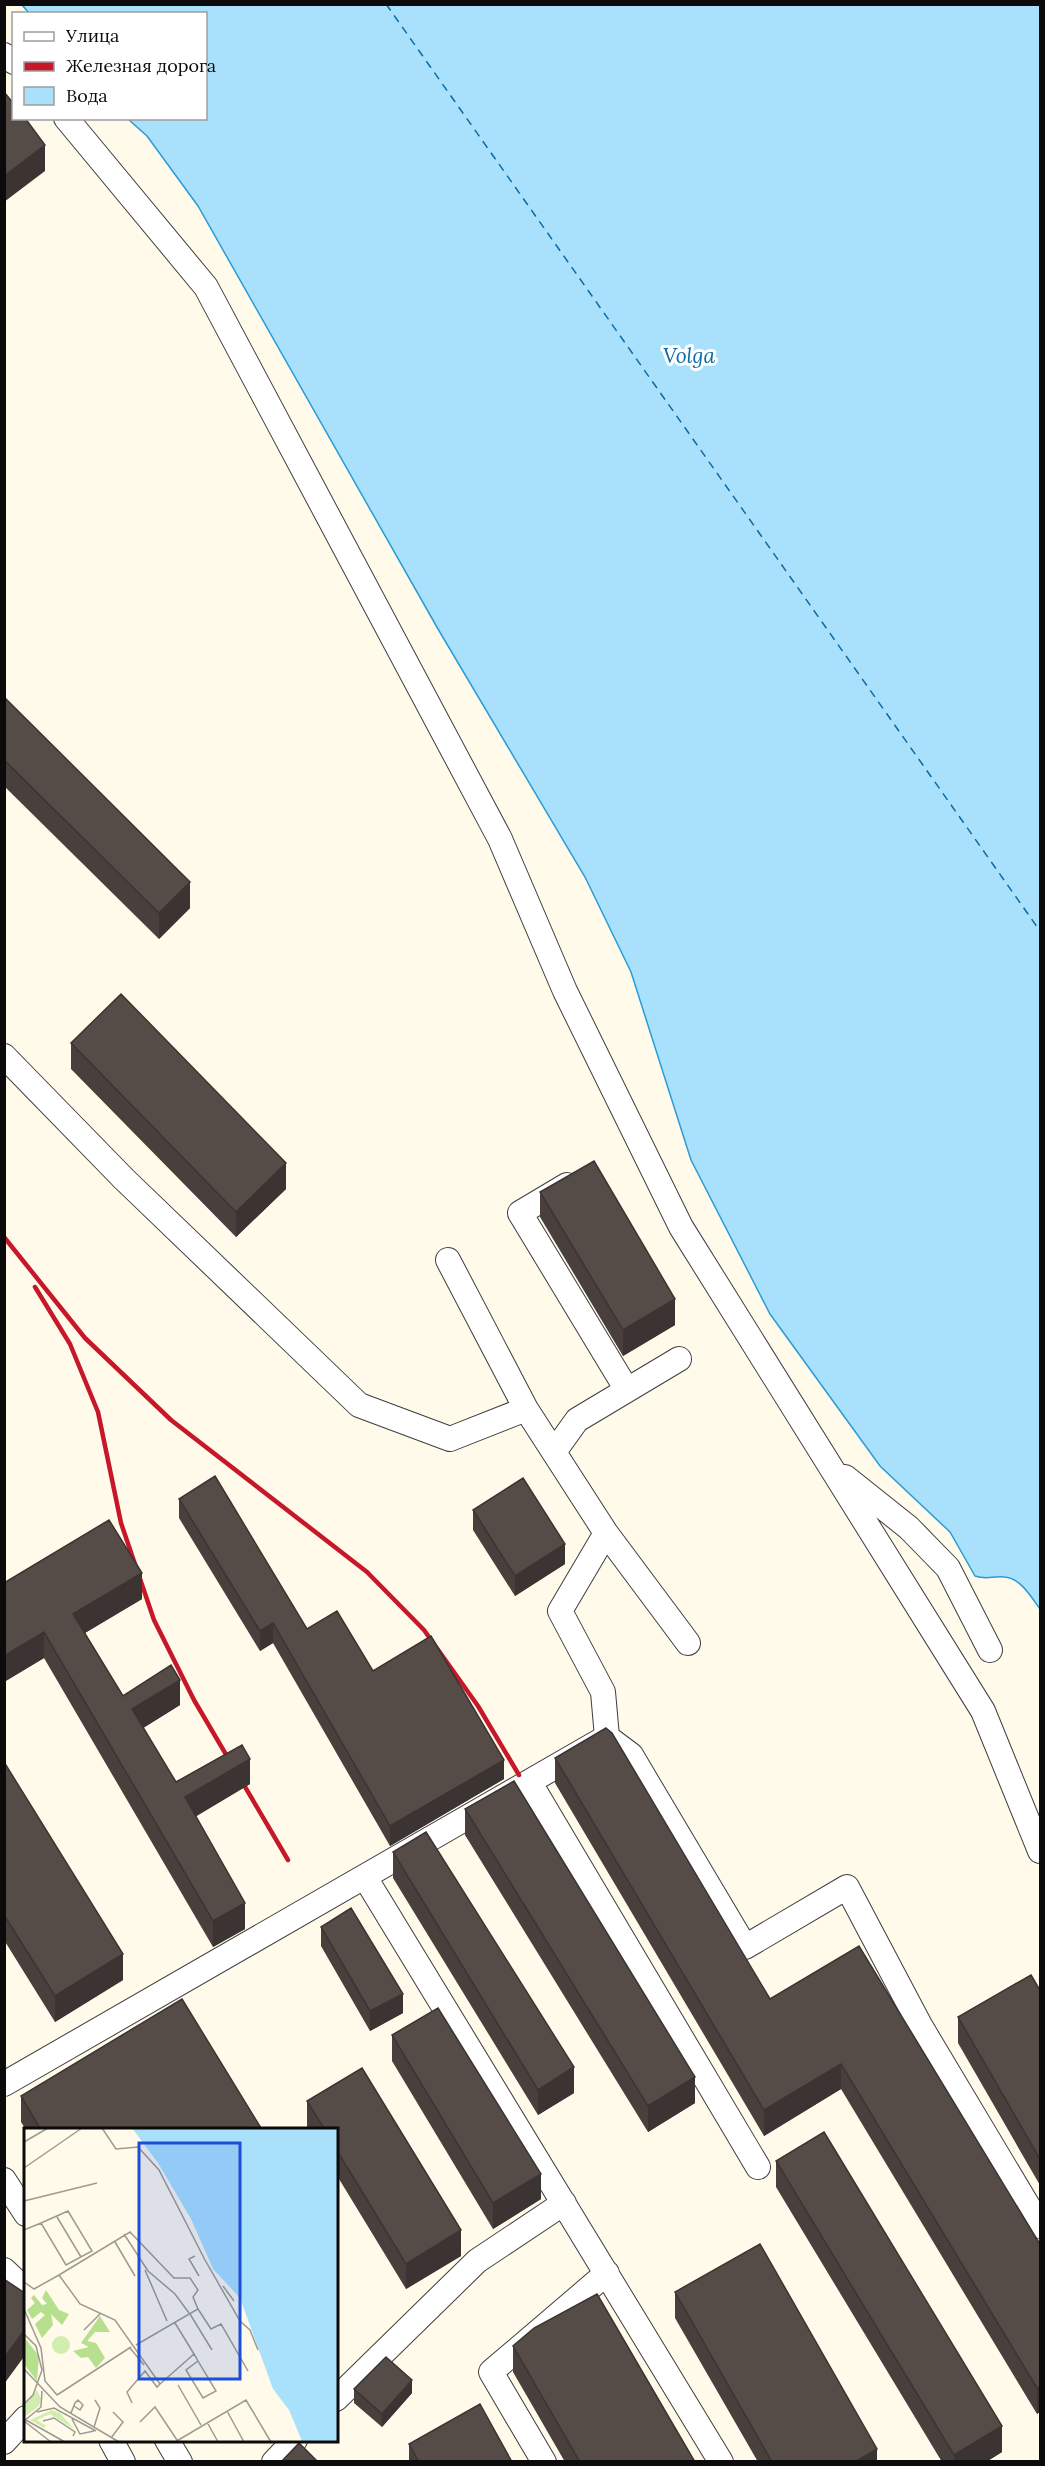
<svg xmlns="http://www.w3.org/2000/svg" width="1045" height="2466" viewBox="0 0 1045 2466" font-family="Lora,serif">
  <style>
    .water { fill: #a9e1fc; stroke: #299bd9; stroke-width: 1.5 }
    .lines { fill: none; stroke-linecap: round; stroke-linejoin: round }
    .ferry { stroke: #0b6aa7; stroke-width: 1.5; stroke-dasharray: 8 6; stroke-linecap: butt }
    .minor-casing { stroke: #3e3e3e; stroke-width: 26 }
    .minor { stroke: #fff; stroke-width: 24 }
    .rail { stroke: #c61829; stroke-width: 4.5 }
    .wall { fill: #49403d }
    .shaded-wall { fill: #3c3432 }
    .building { fill: #554b47; stroke: #3c3432; stroke-width: 1.5 }
    .labels { text-anchor: middle; stroke-width: 6; stroke-linejoin: round; paint-order: stroke }
    .water-label { font-size: 21px; font-style: italic; fill: #0b6aa7; stroke: #fff }
    .inset-river { fill: none; stroke: #a9e1fc; stroke-width: 3 }
    .inset-road { fill: none; stroke: #9d9a90; stroke-width: 1.5 }
    .view { fill: #1d4ed8; fill-opacity: 0.15; stroke: #1d4ed8; stroke-width: 3 }
    .inset-edge { fill: none; stroke: #0b0b0b; stroke-width: 3 }
  </style>
  <rect width="100%" height="100%" fill="#fffae9"/>
  <!-- water -->
  <path class="water" d="M 22,5 L 1040,5 L 1040,1609 C 1031,1597 1021,1578 1004,1577 C 993,1576 986,1580 975,1576 L 950,1532 L 880,1466 L 770,1314 L 691,1160 L 631,972 L 585,877 L 438,629 L 198,206 L 147,136 L 128,119 L 206,118 L 206,14 L 29,13 Z"/>
  <g class="lines">
    <!-- ferry -->
    <path class="ferry" d="M 386,4 L 1040,931"/>
    <defs>
      <path id="minor" d="M 4,55 L 14,62
        M 66,118 L 206,287 L 500,839 L 565,991 L 681,1227 L 983,1711 L 1040,1851
        M 4,1056 L 124,1179 L 359,1405 L 450,1439 L 526,1409 L 606,1533 L 560,1611 L 603,1692 L 607,1737 L 4,2084
        M 567,1185 L 520,1213 L 627,1390
        M 448,1260 L 526,1409
        M 554,1452 L 577,1420 L 679,1359
        M 845,1477 L 909,1528 L 948,1568 L 990,1650
        M 606,1533 L 688,1643
        M 607,1737 L 631,1755 L 745,1947 L 847,1887 L 921,2027 L 1040,2226
        M 530,1783 L 758,2167
        M 366,1879 L 721,2462
        M 4,2180 L 26,2214
        M 4,2270 L 26,2291
        M 336,2399 L 477,2261 L 564,2203
        M 111,2440 L 123,2462
        M 167,2440 L 180,2462
        M 4,2442 L 26,2418
        M 274,2462 L 295,2440
        M 544,2462 L 491,2372 L 607,2273"/>
    </defs>
    <!-- minor casing -->
    <use href="#minor" class="minor-casing"/>
    <!-- minor -->
    <use href="#minor" class="minor"/>
    <!-- rail -->
    <path class="rail" d="M 4,1237 L 85,1338 L 171,1420 L 367,1572 L 424,1630 L 478,1706 L 519,1775
      M 35,1287 L 70,1344 L 98,1412 L 121,1523 L 154,1620 L 194,1700 L 288,1860"/>
  </g>
  <!-- wall -->
  <path class="wall" d="M 4,697 L 190,908 L 159,939 L 4,786 Z
    M 71,1043 L 286,1189 L 236,1237 L 71,1069 Z
    M 540,1192 L 675,1325 L 623,1356 L 540,1217 Z
    M 179,1499 L 307,1629 L 373,1671 L 504,1779 L 390,1846 L 273,1643 L 260,1651 L 179,1518 Z
    M 473,1510 L 565,1564 L 515,1596 L 473,1530 Z
    M 4,1583 L 142,1599 L 85,1633 L 123,1696 L 180,1705 L 143,1728 L 176,1782 L 250,1784 L 196,1816 L 245,1929 L 213,1947 L 44,1658 L 4,1682 Z
    M 555,1758 L 770,1999 L 1041,2246 L 1041,2411 L 1037,2414 L 841,2089 L 764,2136 L 555,1783 Z
    M 4,1762 L 123,1980 L 55,2022 L 4,1940 Z
    M 465,1809 L 695,2103 L 648,2132 L 465,1835 Z
    M 393,1852 L 574,2093 L 538,2115 L 393,1878 Z
    M 321,1927 L 403,2013 L 370,2031 L 321,1946 Z
    M 1041,1992 L 1041,2187 L 958,2043 L 958,2017 Z
    M 392,2035 L 541,2199 L 493,2229 L 392,2061 Z
    M 362,2068 L 461,2230 L 461,2256 L 406,2289 L 336,2174 L 336,2130 L 309,2130 L 307,2127 L 307,2101 Z
    M 21,2096 L 261,2130 L 26,2130 L 21,2122 Z
    M 776,2161 L 1002,2452 L 986,2462 L 942,2462 L 776,2187 Z
    M 675,2292 L 877,2462 L 758,2462 L 675,2318 Z
    M 513,2346 L 695,2462 L 565,2462 L 513,2372 Z
    M 354,2389 L 412,2393 L 382,2427 L 354,2403 Z
    M 409,2444 L 512,2462 L 409,2462 Z"/>
  <!-- shaded-wall -->
  <path class="shaded-wall" d="M 45,145 L 45,171 L 4,202 L 4,176 Z
    M 190,882 L 190,908 L 159,939 L 159,913 Z
    M 286,1163 L 286,1189 L 236,1237 L 236,1212 Z
    M 675,1299 L 675,1325 L 623,1356 L 623,1330 Z
    M 565,1544 L 565,1564 L 515,1596 L 515,1576 Z
    M 142,1573 L 142,1599 L 73,1640 L 73,1614 Z
    M 273,1623 L 273,1643 L 260,1651 L 260,1631 Z
    M 44,1632 L 44,1658 L 4,1682 L 4,1656 Z
    M 180,1680 L 180,1705 L 132,1735 L 132,1709 Z
    M 250,1759 L 250,1784 L 185,1823 L 185,1797 Z
    M 504,1760 L 504,1779 L 390,1846 L 390,1826 Z
    M 245,1903 L 245,1929 L 213,1947 L 213,1921 Z
    M 123,1954 L 123,1980 L 55,2022 L 55,1996 Z
    M 403,1994 L 403,2013 L 370,2031 L 370,2011 Z
    M 841,2064 L 841,2089 L 764,2136 L 764,2110 Z
    M 574,2067 L 574,2093 L 538,2115 L 538,2090 Z
    M 695,2077 L 695,2103 L 648,2132 L 648,2106 Z
    M 541,2174 L 541,2199 L 493,2229 L 493,2203 Z
    M 461,2230 L 461,2256 L 406,2289 L 406,2264 Z
    M 26,2328 L 26,2354 L 4,2384 L 4,2358 Z
    M 412,2380 L 412,2393 L 382,2427 L 382,2414 Z
    M 1041,2386 L 1041,2411 L 1037,2414 L 1037,2388 Z
    M 1002,2426 L 1002,2452 L 986,2462 L 954,2462 L 954,2455 Z
    M 877,2449 L 877,2462 L 855,2462 Z"/>
  <!-- building -->
  <path class="building" d="M 4,92 L 14,104 L 14,118 L 25,118 L 45,145 L 4,176 Z
    M 4,697 L 190,882 L 159,913 L 4,760 Z
    M 121,994 L 286,1163 L 236,1212 L 71,1043 Z
    M 594,1161 L 675,1299 L 623,1330 L 540,1192 Z
    M 215,1476 L 307,1629 L 337,1611 L 373,1671 L 431,1636 L 504,1760 L 390,1826 L 273,1623 L 260,1631 L 179,1499 Z
    M 523,1478 L 565,1544 L 515,1576 L 473,1510 Z
    M 109,1520 L 142,1573 L 73,1614 L 123,1696 L 171,1665 L 180,1680 L 132,1709 L 176,1782 L 242,1745 L 250,1759 L 185,1797 L 245,1903 L 213,1921 L 44,1632 L 4,1656 L 4,1583 Z
    M 606,1728 L 612,1733 L 770,1999 L 859,1946 L 1041,2246 L 1041,2386 L 1037,2388 L 841,2064 L 764,2110 L 555,1758 Z
    M 4,1762 L 123,1954 L 55,1996 L 4,1915 Z
    M 514,1781 L 695,2077 L 648,2106 L 465,1809 Z
    M 426,1832 L 574,2067 L 538,2090 L 393,1852 Z
    M 351,1908 L 403,1994 L 370,2011 L 321,1927 Z
    M 1031,1975 L 1041,1992 L 1041,2161 L 958,2017 Z
    M 182,1999 L 261,2128 L 257,2130 L 41,2130 L 21,2096 Z
    M 438,2008 L 541,2174 L 493,2203 L 392,2035 Z
    M 362,2068 L 461,2230 L 406,2264 L 336,2149 L 336,2130 L 325,2130 L 307,2101 Z
    M 824,2132 L 1002,2426 L 954,2455 L 776,2161 Z
    M 760,2244 L 877,2449 L 855,2462 L 772,2462 L 675,2292 Z
    M 4,2279 L 26,2294 L 26,2328 L 4,2358 Z
    M 597,2294 L 695,2462 L 580,2462 L 513,2346 L 534,2328 Z
    M 386,2357 L 412,2380 L 382,2414 L 354,2389 Z
    M 480,2404 L 512,2462 L 419,2462 L 409,2444 Z
    M 299,2443 L 318,2462 L 281,2462 Z"/>
  <g class="labels">
    <!-- water labels -->
    <g class="water-label">
      <text x="689" y="363">Volga</text>
    </g>
  </g>
  <!-- overview -->
  <g transform="translate(24 2128)">
    <rect width="314" height="314" fill="#fffae9"/>
    <path d="M28 217a9 9 0 1 1 18 0a9 9 0 1 1-18 0ZM 13,262 L 17,271 L 15,278 L 0,289 L 0,277 ZM 28,282 L 36,285 L 50,301 L 26,286 L 13,292 L 22,298 L 20,300 L 6,292 Z" fill="#d2edb0"/>
    <path d="M 22,162 L 35,182 L 45,186 L 38,197 L 27,186 L 29,197 L 18,210 L 11,196 L 21,187 L 17,184 L 8,191 L 3,182 L 11,175 L 7,170 L 10,167 L 18,177 L 23,176 L 18,170 ZM 76,188 L 86,204 L 71,204 L 63,213 L 72,215 L 81,230 L 72,240 L 64,229 L 57,230 L 49,223 L 65,219 L 57,215 ZM 0,209 L 15,228 L 13,253 L 0,236 Z" fill="#b6df8e"/>
    <path d="M 108,0 L 313,0 L 313,313 L 278,313 L 265,282 L 249,261 L 216,170 L 189,141 L 167,91 L 134,35 Z" fill="#a9e1fc"/>
    <path class="inset-river" d="M 142,0 L 314,243"/>
    <path class="inset-road" d="M 78,0 L 92,21 L 114,19 L 135,42 L 181,132 L 216,193 L 226,202 L 234,222M 0,14 L 24,0M 0,40 L 58,0M 0,73 L 73,55M 33,89 L 57,129M 0,102 L 17,95 L 42,137 L 68,123 L 44,83 L 17,95M 100,106 L 124,143 L 151,166 L 165,185M 91,114 L 111,148M 171,128 L 165,131 L 175,148M 121,142 L 143,193M 35,147 L 106,104 L 150,150 L 166,150 L 174,162 L 169,169 L 174,181 L 112,217M 0,154 L 10,161 L 35,147 L 56,176 L 91,192 L 136,256M 199,158 L 210,173M 0,181 L 17,220 L 21,253 L 33,267M 174,181 L 187,201 L 197,196 L 224,243M 166,186 L 188,222M 151,195 L 170,226 L 174,233 L 192,263 L 179,270 L 162,242 L 174,233M 60,202 L 76,186M 0,206 L 12,218 L 18,242 L 9,267 L 0,276M 106,220 L 120,237M 0,241 L 36,279 L 95,314M 136,256 L 170,226M 154,257 L 177,297M 33,267 L 107,219M 108,275 L 103,264 L 121,243 L 133,259 L 136,256M 203,283 L 220,314M 13,284 L 30,280 L 72,303M 47,285 L 51,275 L 54,272 L 59,277 L 56,282 L 50,278M 0,291 L 41,314M 48,291 L 56,306 L 70,303M 0,293 L 27,314M 0,293 L 17,279 L 18,263M 19,293 L 30,290 L 51,304 L 49,308M 116,294 L 131,279 L 153,312M 183,294 L 194,314M 70,299 L 76,280 L 71,272M 87,310 L 99,294 L 89,284M 151,314 L 222,272 L 247,314"/>
    <path class="view" d="M 115,15 L 216,15 L 216,251 L 115,251 Z"/>
    <rect width="314" height="314" class="inset-edge"/>
  </g>
  <!-- border -->
  <rect width="1045" height="2466" fill="none" stroke="#0b0b0b" stroke-width="12"/>
  <!-- legend -->
  <rect x="12" y="12" width="195" height="108" fill="#ffffff" stroke="#9d9d9d" stroke-width="1.5"/>
  <rect x="24" y="32" width="30" height="9" fill="#ffffff" stroke="#9d9d9d" stroke-width="1.5"/>
  <text x="66" y="42" font-size="18" fill="#0b0b0b">Улица</text>
  <rect x="24" y="62" width="30" height="9" fill="#c61829" stroke="#9d9d9d" stroke-width="1.5"/>
  <text x="66" y="72" font-size="18" fill="#0b0b0b">Железная дорога</text>
  <rect x="24" y="87" width="30" height="18" fill="#a9e1fc" stroke="#9d9d9d" stroke-width="1.5"/>
  <text x="66" y="102" font-size="18" fill="#0b0b0b">Вода</text>
</svg>
